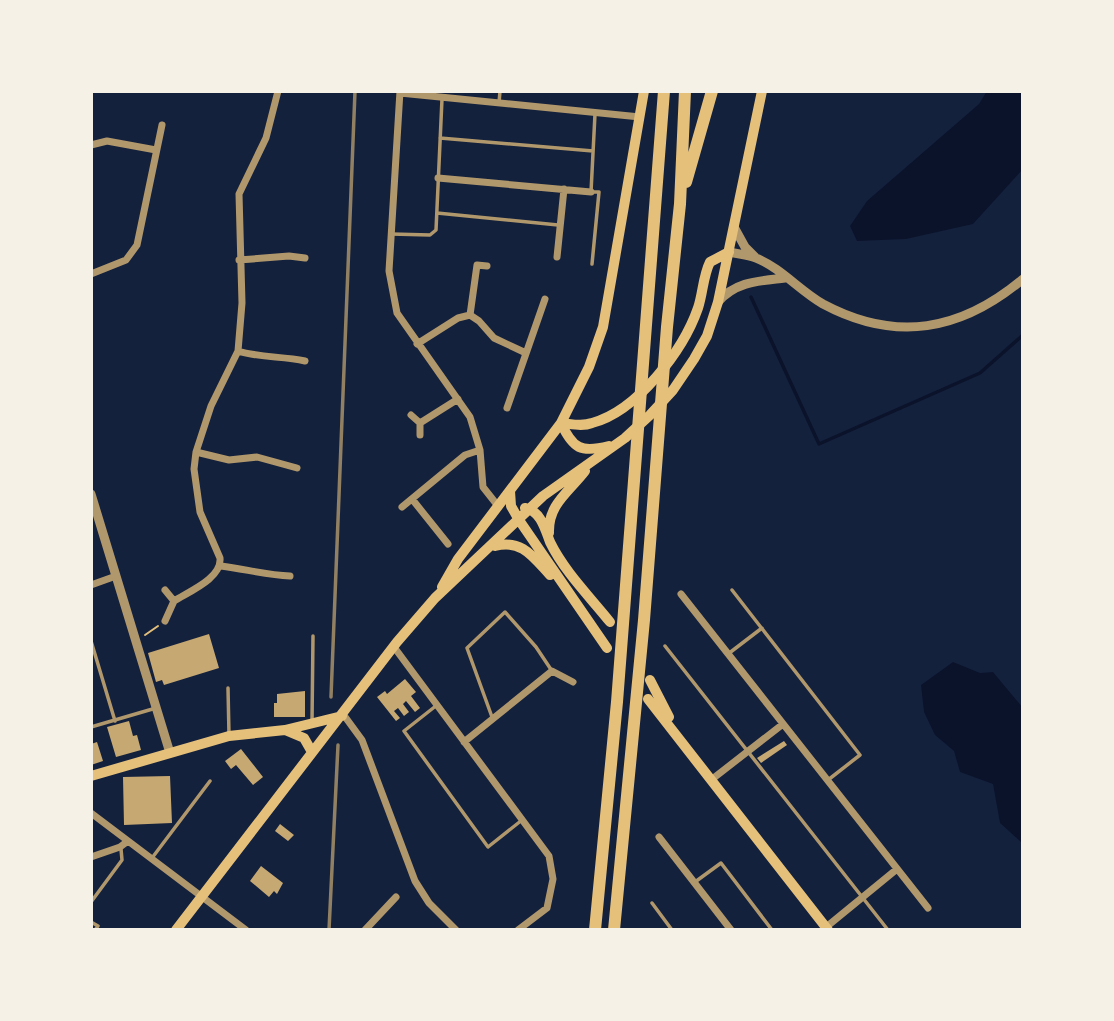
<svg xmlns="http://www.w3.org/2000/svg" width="1114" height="1021" viewBox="0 0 1114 1021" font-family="Cabin,sans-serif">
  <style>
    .water { fill: #0b132b }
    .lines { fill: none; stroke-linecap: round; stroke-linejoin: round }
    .stream { stroke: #0b132b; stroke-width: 3.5 }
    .building { fill: #c6a872 }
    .path { stroke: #e5c07b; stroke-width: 2 }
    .service { stroke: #b1986c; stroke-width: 3.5 }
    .minor { stroke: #b1986c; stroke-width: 7 }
    .tertiary { stroke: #b1986c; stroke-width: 9 }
    .primary { stroke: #e5c07b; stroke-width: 10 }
    .trunk { stroke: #e5c07b; stroke-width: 12 }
    .rail { stroke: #918062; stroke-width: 3.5 }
  </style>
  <rect width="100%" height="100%" fill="#14213d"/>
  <!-- water -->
  <path class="water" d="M 987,91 L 1023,91 L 1023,169 L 973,224 L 906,239 L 857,241 L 850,226 L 867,201 L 979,104 Z
    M 953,662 L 980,673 L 993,672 L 1023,708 L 1023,856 L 1021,842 L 1000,823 L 993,784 L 960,772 L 954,751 L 935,735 L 924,712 L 921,685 Z"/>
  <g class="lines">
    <!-- stream -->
    <path class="stream" d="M 751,297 L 819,444 L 980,373 L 1023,335"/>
  </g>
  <!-- building -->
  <path class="building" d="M 209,634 L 219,668 L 164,685 L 162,680 L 156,682 L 148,653 Z
    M 405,679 L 416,692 L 411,696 L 420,708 L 415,712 L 406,701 L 403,704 L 409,712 L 404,716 L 398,708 L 394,711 L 400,718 L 396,721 L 377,697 L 385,691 L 387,694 Z
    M 305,691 L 305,717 L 274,717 L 274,703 L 277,703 L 277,694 Z
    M 129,721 L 133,736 L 137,735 L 141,750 L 116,757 L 107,727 Z
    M 784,741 L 787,745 L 761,763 L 757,758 Z
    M 97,742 L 103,761 L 91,765 L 91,744 Z
    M 241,749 L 263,777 L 253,785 L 236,765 L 231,769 L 225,761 Z
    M 170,776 L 172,823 L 124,825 L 123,777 Z
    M 280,824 L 294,835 L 288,841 L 275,831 Z
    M 261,866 L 283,883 L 277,894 L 274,891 L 269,897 L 250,881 Z"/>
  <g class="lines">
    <!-- path -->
    <path class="path" d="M 145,635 L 158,626"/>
    <!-- service -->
    <path class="service" d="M 499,103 L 500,91
      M 440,138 L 593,151
      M 437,213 L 558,225
      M 391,234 L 430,235 L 436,230 L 442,99
      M 592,264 L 599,192 L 591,192 L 595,114
      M 732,590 L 860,755 L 828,780
      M 91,641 L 115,721
      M 665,646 L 888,930
      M 728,654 L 762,628
      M 228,688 L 229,735
      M 437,705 L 404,731 L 488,847 L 522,820
      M 492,717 L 467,648 L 505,612 L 536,647 L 552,671
      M 312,722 L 313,636
      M 91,727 L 156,708
      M 152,858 L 210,781
      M 695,882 L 721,863 L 772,930
      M 91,902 L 122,860 L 121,849
      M 652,903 L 672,930
      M 91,922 L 98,926 L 95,930"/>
    <!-- minor -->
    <path class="minor" d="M 400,91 L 389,271 L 397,313 L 470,417 L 480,450 L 483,487 L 498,506
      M 400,93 L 640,117
      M 91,145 L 107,141 L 156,150
      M 438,178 L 591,192
      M 557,257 L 564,189
      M 239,260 L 289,256 L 305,258
      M 91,274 L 126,260 L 137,245 L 162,125
      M 470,315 L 477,265 L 487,266
      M 417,344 L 458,318 L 470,315 L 479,321 L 494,338 L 526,353
      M 238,351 C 260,358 282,356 305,361
      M 507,408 L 545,299
      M 411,415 L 420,423 L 420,435
      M 420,423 L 458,399
      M 196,452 L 229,460 L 257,457 L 297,468
      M 412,499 L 448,544
      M 402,507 L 465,455 L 480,450
      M 221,566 C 245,569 266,575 290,576
      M 91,585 L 116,576
      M 165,590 L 174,601 L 165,621
      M 681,594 L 928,908
      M 174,601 C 190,591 222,578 220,558 L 200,512 L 194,469 L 196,452 L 211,406 L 238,351 L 242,303 L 239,194 L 266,138 L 278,91
      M 394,647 L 549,856 L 553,879 L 547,908 L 518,930
      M 343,714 L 362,740 L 415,881 L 429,903 L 456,930
      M 464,742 L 552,671 L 573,682
      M 711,780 L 783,724
      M 91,813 L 246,930
      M 659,837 L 731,930
      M 91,857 L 120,847 L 128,841
      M 825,928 L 897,869
      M 365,930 L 396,897"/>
    <!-- tertiary -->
    <path class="tertiary" d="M 734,227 L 745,247 L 755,257
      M 729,252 C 738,254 748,255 756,258 C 781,268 800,291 823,304 C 896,343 961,331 1023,279
      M 718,302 C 736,281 760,281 785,278
      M 91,494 L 170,753"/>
    <!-- primary -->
    <path class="primary" d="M 561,423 C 572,424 582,427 592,423 C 637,411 683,351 698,308 C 703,293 703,276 710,262 L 729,252
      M 561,423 C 573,449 581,453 609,446
      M 510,491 L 511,506 L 519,520 L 607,648
      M 525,508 C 541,511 545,529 550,542 C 564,571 590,597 610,622
      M 549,533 C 548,504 569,492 585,471
      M 495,546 C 522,539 533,557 550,575
      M 442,587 L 458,559 L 561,423 L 589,367 L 603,327 L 644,91
      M 650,680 L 669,717
      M 648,699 L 828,930
      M 285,730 L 304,738 L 312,752
      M 91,776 L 229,736 L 285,730 L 342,716
      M 176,930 L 397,642 L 435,598 L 543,496 L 625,438 L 650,415 L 673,390 L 694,359 L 707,336 L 718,302 L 762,91"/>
    <!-- trunk -->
    <path class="trunk" d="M 686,182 L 712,91
      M 595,930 L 617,702 L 664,91
      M 614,930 L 644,620 L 667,327 L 680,204 L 685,91"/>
    <!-- rail -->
    <path class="rail" d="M 331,697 L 355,91
      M 329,930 L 338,745"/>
  </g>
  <!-- border -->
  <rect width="1114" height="1021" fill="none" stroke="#f6f1e7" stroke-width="186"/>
</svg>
